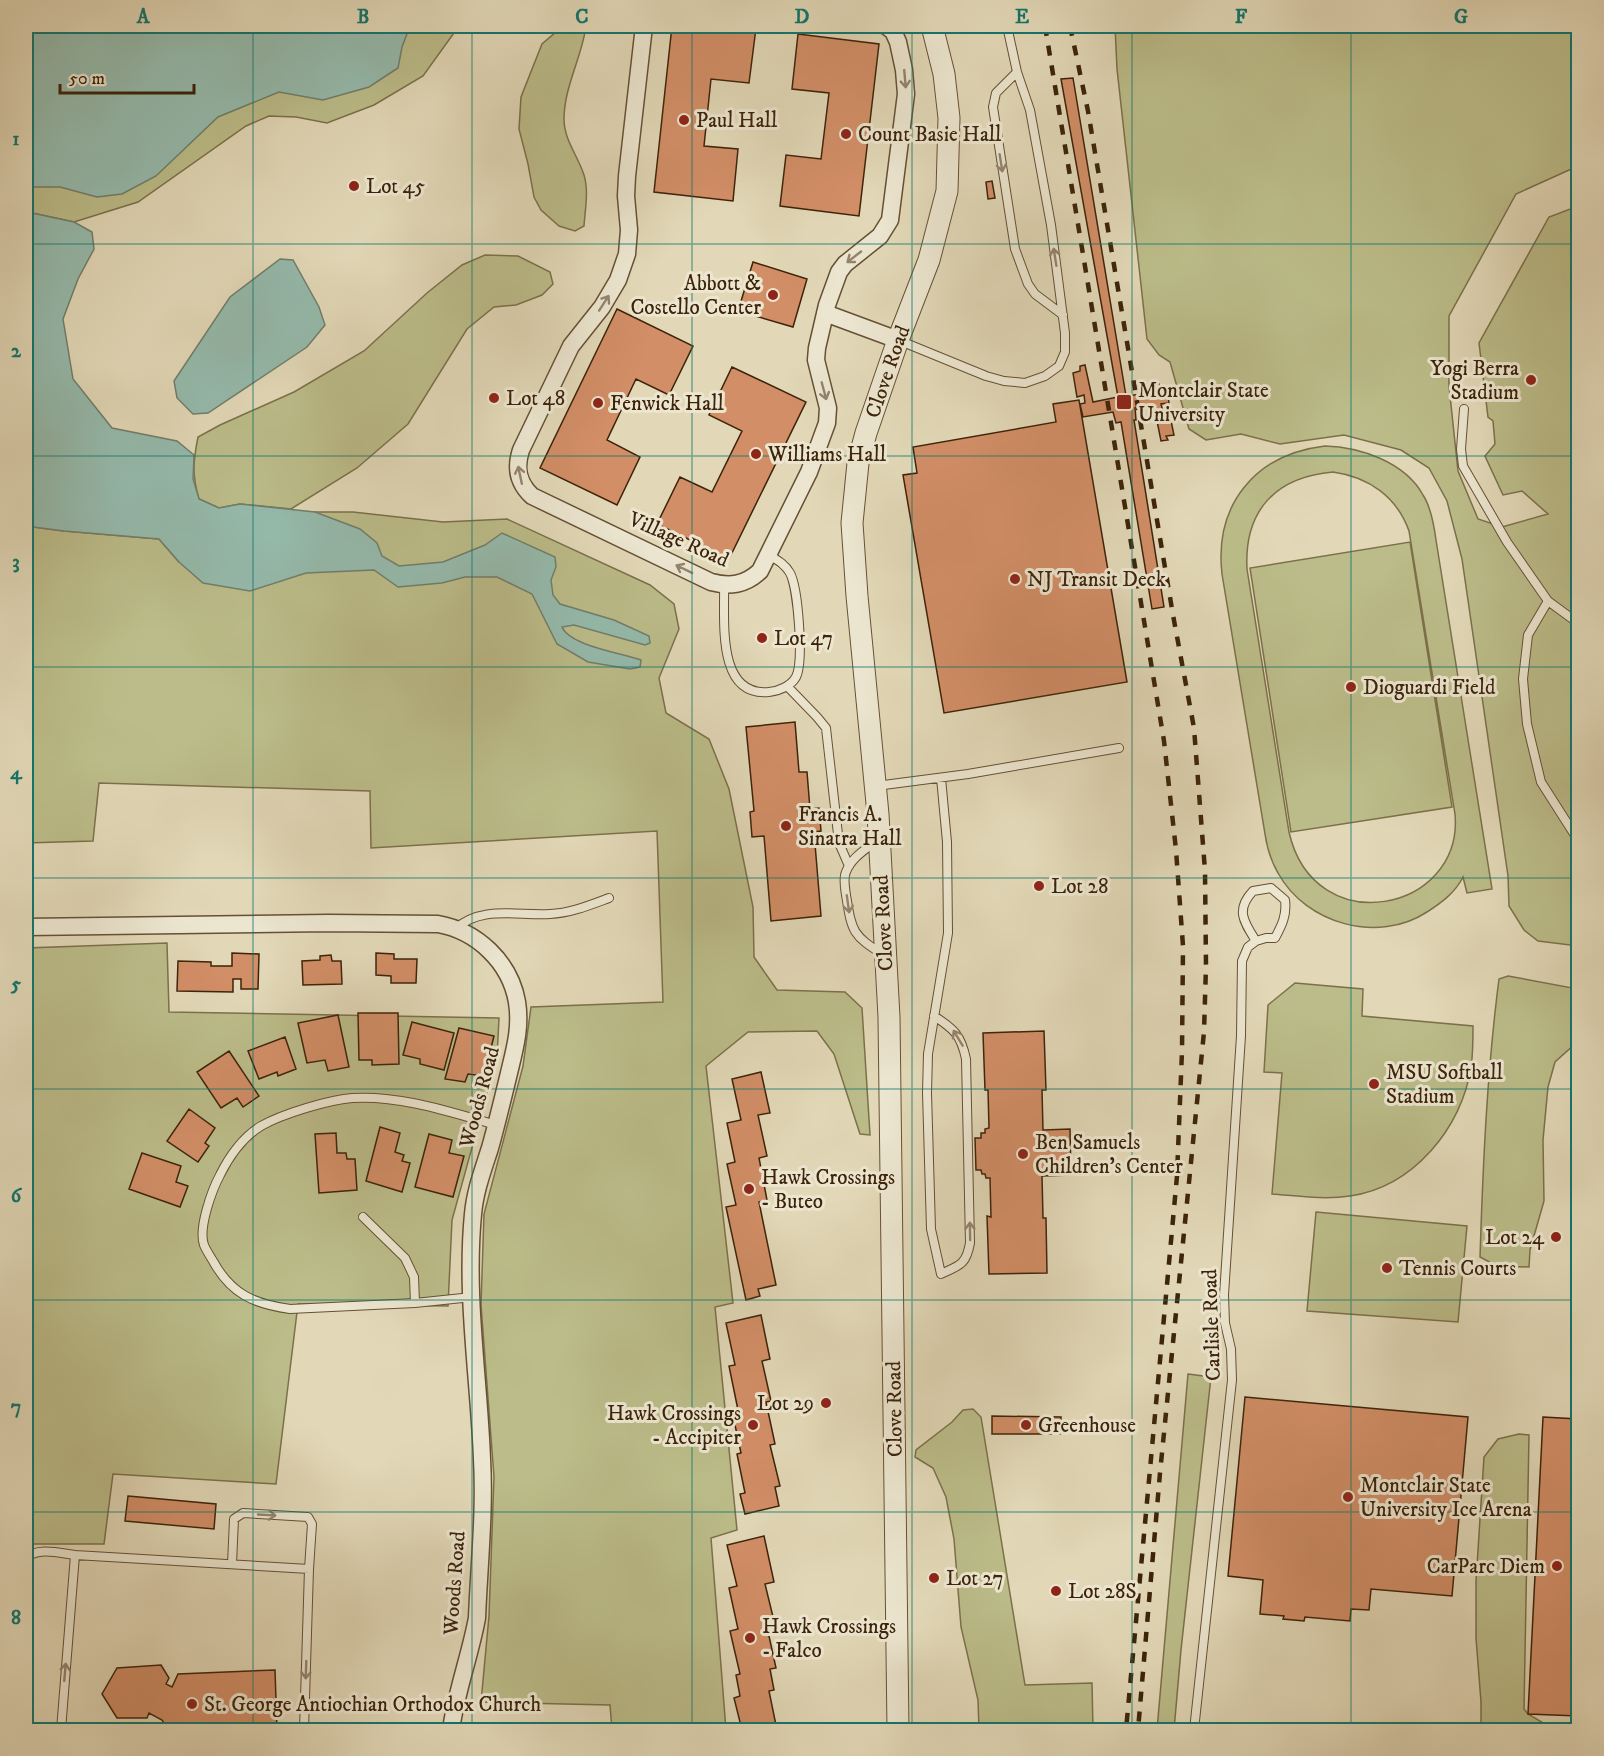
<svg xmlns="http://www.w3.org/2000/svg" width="1604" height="1756" viewBox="0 0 1604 1756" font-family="'IM FELL DW Pica',serif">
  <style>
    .green { fill: #bbbc89; stroke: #7c704a; stroke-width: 1.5; fill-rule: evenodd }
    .water { fill: #95baac; stroke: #717e6b; stroke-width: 1.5 }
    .building { fill: #d28e67; stroke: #3c230a; stroke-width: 1.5 }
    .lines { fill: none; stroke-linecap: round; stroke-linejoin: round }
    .service-casing { stroke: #665035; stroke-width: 10 }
    .minor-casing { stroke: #665035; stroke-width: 19 }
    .tertiary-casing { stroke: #665035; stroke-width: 23 }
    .service { stroke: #ece6d0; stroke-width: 8 }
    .minor { stroke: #ece6d0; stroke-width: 16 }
    .tertiary { stroke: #ece6d0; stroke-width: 21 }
    .rail { stroke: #3c230a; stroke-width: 4.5; stroke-dasharray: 10 10; stroke-linecap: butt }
    .oneway { stroke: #94846d }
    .grid { fill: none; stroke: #0f766e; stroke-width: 1.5; stroke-opacity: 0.55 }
    .poi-dot { fill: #8f2418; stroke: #ece6d0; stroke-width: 2 }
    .labels { text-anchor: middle; stroke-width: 6; stroke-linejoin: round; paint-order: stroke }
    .poi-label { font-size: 21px; fill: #3c230a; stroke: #ece6d0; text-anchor: start }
    .street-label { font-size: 21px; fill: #3c230a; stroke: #ece6d0 }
    .neatline { fill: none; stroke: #0f766e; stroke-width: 2 }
    .grid-label { font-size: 20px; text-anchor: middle; font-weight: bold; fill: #0f766e }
  </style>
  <rect width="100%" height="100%" fill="#e2d8b7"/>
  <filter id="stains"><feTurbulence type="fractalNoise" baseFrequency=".00333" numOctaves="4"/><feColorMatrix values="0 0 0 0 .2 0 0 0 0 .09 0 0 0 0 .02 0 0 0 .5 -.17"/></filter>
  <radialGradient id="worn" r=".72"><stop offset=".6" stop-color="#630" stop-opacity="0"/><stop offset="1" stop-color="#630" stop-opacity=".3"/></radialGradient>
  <!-- green -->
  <path class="green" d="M 26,26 L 459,26 L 423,76 L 374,105 L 327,123 L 296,117 L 269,116 L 246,126 L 138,202 L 74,222 L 32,213 L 26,215 Z
    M 563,26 L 586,26 C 582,57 564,87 564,119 C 564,140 578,156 584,175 C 589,191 585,210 584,226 L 575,231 L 559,226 L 541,210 L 534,197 L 528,164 L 519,129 L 521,97 L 542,44 Z
    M 1115,26 L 1578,26 L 1578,166 L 1516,194 L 1449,316 L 1449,386 L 1458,471 L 1478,519 L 1502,527 L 1548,514 L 1522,491 L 1503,495 L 1485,456 L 1495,444 L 1493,421 L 1488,417 L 1479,343 L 1549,217 L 1578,206 L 1578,946 L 1538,941 L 1524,930 L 1509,906 L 1508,876 L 1462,559 L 1447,501 L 1429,468 L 1401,450 L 1344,435 L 1280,444 L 1241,434 L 1206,440 L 1189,429 L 1170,362 L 1159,355 L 1147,339 L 1117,69 Z
    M 485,255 L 518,256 L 550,272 L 553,284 L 542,295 L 516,305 L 494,307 L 467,329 L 408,424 L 357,468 L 291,509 L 240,504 L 219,508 L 199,499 C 192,475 193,462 198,437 L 220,425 L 294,392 L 364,351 L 427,293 L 462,265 Z
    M 1325,446 C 1360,447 1405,462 1423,495 C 1431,507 1434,525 1436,540 L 1492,889 L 1467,893 L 1463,877 C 1455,893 1441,903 1427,912 C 1378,944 1306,924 1278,873 C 1271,861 1267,848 1265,834 L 1222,574 C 1214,504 1256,454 1325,446 ZM 1333,472 C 1369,477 1397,497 1409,531 L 1455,814 C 1464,912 1314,943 1289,832 L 1247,569 C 1244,511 1275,477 1333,472 Z
    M 315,512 L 353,512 L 443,522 L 507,519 L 650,585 L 674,604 L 679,629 L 659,678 L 666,713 L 709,739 L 729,789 L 753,907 L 754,957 L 777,990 L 845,992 L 862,1008 L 870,1135 L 860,1134 L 834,1054 L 817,1031 L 748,1032 L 706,1066 L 733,1303 L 715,1307 L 737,1530 L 711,1538 L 726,1730 L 612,1730 L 610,1705 L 481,1702 L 489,1616 L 494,1477 L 481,1305 L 484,1214 L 523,1066 L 531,1007 L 663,1002 L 657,831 L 371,848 L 370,791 L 99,783 L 93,841 L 26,843 L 26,526 L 64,531 L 159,539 L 179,562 Z
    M 1410,542 L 1452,807 L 1291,832 L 1250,568 Z
    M 167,943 L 169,1012 L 499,1018 L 497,1057 L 452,1220 L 448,1306 L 298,1304 L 276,1484 L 113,1474 L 104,1544 L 26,1544 L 26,948 Z
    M 1508,976 L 1578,989 L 1578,1034 L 1576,1043 L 1555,1062 L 1548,1087 L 1543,1140 L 1544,1201 L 1530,1250 L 1529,1267 L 1497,1266 L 1480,1257 C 1483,1164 1487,1071 1499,979 Z
    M 1295,983 L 1363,989 L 1362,1016 L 1473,1026 C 1473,1040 1473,1054 1471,1067 C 1462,1128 1413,1187 1350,1196 C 1324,1200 1298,1196 1272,1194 L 1282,1073 L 1264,1072 L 1268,1005 Z
    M 1316,1212 L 1467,1226 L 1458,1322 L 1307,1311 Z
    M 1188,1374 L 1211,1377 L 1181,1650 L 1174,1730 L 1157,1730 Z
    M 973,1409 L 981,1417 L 1025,1685 L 1092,1683 L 1093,1730 L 979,1730 L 978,1700 L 961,1627 L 954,1539 L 946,1497 L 933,1468 L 915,1457 L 916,1450 L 952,1422 L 963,1410 Z
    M 1519,1434 L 1529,1435 L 1524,1709 L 1528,1714 L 1555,1730 L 1481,1730 L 1481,1702 L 1476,1638 L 1476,1581 L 1484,1457 L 1498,1439 Z"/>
  <!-- water -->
  <path class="water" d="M 26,26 L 410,26 L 402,47 L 398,68 L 369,87 L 323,100 L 279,92 L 218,117 L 156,176 L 122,194 L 97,197 L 60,187 L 26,187 Z
    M 32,213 L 74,222 L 92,232 L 94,249 L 78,279 L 63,319 L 73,379 L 112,428 L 177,441 L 194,455 L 193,479 L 199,499 L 219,508 L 240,504 L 315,512 L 360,529 L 377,543 L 382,556 L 399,566 L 443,562 L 485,545 L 502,533 L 555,557 L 556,567 L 551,580 L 553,595 L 560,604 L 614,620 L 649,636 L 650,643 L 645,645 L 574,625 L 562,627 C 570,646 622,653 641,660 L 640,667 L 630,669 L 588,662 L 557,644 L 532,594 L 497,577 L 465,577 L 442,583 L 398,587 L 374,570 L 306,573 L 250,591 L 203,583 L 179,562 L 159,539 L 64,531 L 26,526 L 26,215 Z
    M 280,259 L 293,260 L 319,307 L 325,325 L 307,347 L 208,413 L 193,414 L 177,398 L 174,381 L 230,297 Z"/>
  <!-- building -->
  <path class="building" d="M 672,26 L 736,26 L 756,28 L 749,83 L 711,79 L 704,146 L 738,149 L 733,201 L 654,192 Z
    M 798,34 L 879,44 L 859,216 L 780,206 L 786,155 L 821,159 L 829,93 L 792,89 Z
    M 1073,78 L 1126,396 L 1151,393 L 1150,386 L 1159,384 L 1160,390 L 1167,389 L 1169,403 L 1161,404 L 1163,412 L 1169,411 L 1174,435 L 1166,436 L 1168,440 L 1161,441 L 1154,406 L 1135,408 L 1136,420 L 1134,420 L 1164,607 L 1152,609 L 1121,422 L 1116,423 L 1113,412 L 1083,417 L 1080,404 L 1085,403 L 1084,395 L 1077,397 L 1073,373 L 1080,371 L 1080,366 L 1085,365 L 1093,402 L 1118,397 L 1061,79 Z
    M 992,181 L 995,198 L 988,199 L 986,182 Z
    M 753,262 L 807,279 L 793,327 L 738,311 Z
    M 617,309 L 693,346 L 669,395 L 636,379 L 607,440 L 640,457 L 617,505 L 540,468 Z
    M 732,367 L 806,402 L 729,559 L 657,524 L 680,477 L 712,492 L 742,431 L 709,415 Z
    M 1079,400 L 1127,682 L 944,713 L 903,475 L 917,473 L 913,447 L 1056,422 L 1053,404 Z
    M 795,722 L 799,772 L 807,772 L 810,809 L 819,808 L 821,831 L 814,832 L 821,916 L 771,921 L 764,836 L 752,837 L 750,812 L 754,811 L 746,727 Z
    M 232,953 L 259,954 L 258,989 L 241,989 L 241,979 L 233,979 L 233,992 L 177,991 L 178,961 L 211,962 L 211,966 L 232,966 Z
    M 376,953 L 394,954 L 394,959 L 417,959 L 416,983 L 391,983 L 391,976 L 376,975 Z
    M 331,955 L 332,961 L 341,961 L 342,984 L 303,985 L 302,961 L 320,960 L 320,956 Z
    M 358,1013 L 398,1013 L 399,1064 L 372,1065 L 372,1060 L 359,1060 Z
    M 338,1015 L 349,1067 L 328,1071 L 325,1060 L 307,1063 L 298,1023 Z
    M 412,1022 L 454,1033 L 444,1070 L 420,1064 L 420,1059 L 403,1055 Z
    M 459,1028 L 494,1036 L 484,1076 L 468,1074 L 465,1082 L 445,1079 Z
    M 1044,1031 L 1046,1090 L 1042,1090 L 1043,1130 L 1070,1129 L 1071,1175 L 1042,1176 L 1043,1218 L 1046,1218 L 1047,1273 L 989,1274 L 987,1216 L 991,1217 L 990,1178 L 986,1178 L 985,1174 L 982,1174 L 981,1170 L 976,1170 L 975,1138 L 981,1138 L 981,1133 L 985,1133 L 985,1129 L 989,1128 L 988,1090 L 985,1090 L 983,1033 Z
    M 285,1037 L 296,1069 L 278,1076 L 277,1072 L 259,1079 L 248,1051 Z
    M 229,1051 L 259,1096 L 243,1107 L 237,1098 L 221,1108 L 197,1072 Z
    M 761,1072 L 770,1113 L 758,1115 L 767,1156 L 759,1158 L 767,1200 L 759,1202 L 776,1285 L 758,1289 L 760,1296 L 746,1300 L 726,1207 L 736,1205 L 727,1164 L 735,1162 L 727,1123 L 741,1120 L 732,1079 Z
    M 189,1109 L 215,1128 L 205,1143 L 209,1146 L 198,1162 L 167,1141 Z
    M 380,1127 L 400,1133 L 395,1152 L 404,1155 L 402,1161 L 410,1163 L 402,1192 L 366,1181 Z
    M 336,1133 L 337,1153 L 346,1153 L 347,1159 L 355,1159 L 357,1190 L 319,1193 L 315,1134 Z
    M 429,1134 L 452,1140 L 449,1153 L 464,1156 L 453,1197 L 415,1187 Z
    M 142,1153 L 181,1166 L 176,1182 L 188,1186 L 180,1207 L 129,1189 Z
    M 761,1315 L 770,1359 L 762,1361 L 771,1401 L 766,1402 L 775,1444 L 770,1445 L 780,1486 L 775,1487 L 779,1506 L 745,1514 L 740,1494 L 745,1493 L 737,1454 L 741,1453 L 732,1411 L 738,1410 L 729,1366 L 735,1365 L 726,1323 Z
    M 1245,1397 L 1468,1417 L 1452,1596 L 1371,1589 L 1369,1610 L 1351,1609 L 1350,1621 L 1305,1617 L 1304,1621 L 1283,1619 L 1284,1616 L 1260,1614 L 1263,1580 L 1228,1576 Z
    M 992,1416 L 1061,1417 L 1060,1434 L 992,1434 Z
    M 1543,1417 L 1578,1419 L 1578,1716 L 1528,1714 Z
    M 128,1496 L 216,1504 L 214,1529 L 125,1521 Z
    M 764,1536 L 774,1582 L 765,1584 L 775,1625 L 767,1627 L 776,1668 L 770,1669 L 774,1690 L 769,1691 L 777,1730 L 742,1730 L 734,1698 L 740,1696 L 736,1675 L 740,1674 L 730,1631 L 738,1629 L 729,1588 L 737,1586 L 727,1545 Z
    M 161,1665 L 169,1678 L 166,1684 L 172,1687 L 178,1674 L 275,1670 L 277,1730 L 169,1730 L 162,1720 L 149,1713 L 147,1718 L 117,1718 L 102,1694 L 117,1668 Z"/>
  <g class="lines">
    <defs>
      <path id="service" d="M 1017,72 L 996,93 L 993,107 L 1015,249 L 1028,284 L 1035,294 L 1063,315
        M 898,340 L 986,376 L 1004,381 L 1025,383 L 1045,376 L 1059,366 L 1065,352 L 1065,333 L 1051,225 L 1030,110 L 1017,72 L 1007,26
        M 1464,409 L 1461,449 L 1463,466 L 1507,542 L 1548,601 L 1528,635 L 1523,679 L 1527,724 L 1541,782 L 1578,840
        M 724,585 C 725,620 716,697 769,692 C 779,691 791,686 796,677 C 804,661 798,588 790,573 C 785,564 777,560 769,555
        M 1548,601 L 1578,623
        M 787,686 L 817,717 L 826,728 L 839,843 L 849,866
        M 876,786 L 968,774 L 1119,748
        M 876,841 C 865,850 851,858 846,872 C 843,878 845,888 846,895 C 852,932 852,935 884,955
        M 455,929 C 482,905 517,916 550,914 C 571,913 590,905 609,898
        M 934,1016 C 954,1029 961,1035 966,1059 L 970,1243 C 966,1265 960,1265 941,1274 L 931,1229 L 927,1093 L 928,1054 L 948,933 L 947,842 L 941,778
        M 363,1217 L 405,1258 L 414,1277 L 415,1303
        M 472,1297 L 415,1303 L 290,1309 C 254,1304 231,1294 213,1261 C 210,1256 206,1250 204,1245 C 198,1228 212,1190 220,1175 C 229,1157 243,1137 261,1126 C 282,1114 328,1100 352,1098 C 400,1095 450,1112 496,1125
        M 75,1555 L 309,1569
        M 26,1558 C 38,1547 59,1553 75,1555 L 61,1730
        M 232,1564 L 234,1519 L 243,1513 L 308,1517 L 312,1524 L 309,1569 L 304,1730
        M 1194,1730 L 1232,1380 L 1231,1349 L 1225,1323 L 1224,1295 L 1241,1036 L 1242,961 L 1248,947 L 1256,941 L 1266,938 L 1275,938 C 1282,925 1287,915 1285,900 L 1271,888 L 1253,891 C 1235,910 1244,922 1256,941"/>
      <path id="minor" d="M 644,26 L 627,176 L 626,196 L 629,230 L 627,254 L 618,280 L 602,307 L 571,346 L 521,450 C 515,468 518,483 532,496 L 711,582 C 730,587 745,585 760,571 L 809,472 L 827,423 L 828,408 L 816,360 L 817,348 L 827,305 L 839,272 L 845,264 L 880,236 L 890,220 L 906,94 L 904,70 L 898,42 L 893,31 L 886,26
        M 825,313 L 898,340
        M 26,927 L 328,923 L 438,924 C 477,931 510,962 517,1002 C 521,1027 515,1048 509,1073 C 503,1098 497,1123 490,1148 C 483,1170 475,1191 473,1214 C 465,1296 479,1378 482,1459 C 485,1512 479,1566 477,1618 C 470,1656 456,1692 451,1730"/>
      <g id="tertiary">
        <path id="s1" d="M 898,1730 L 889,1017 L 878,814 L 857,596 L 852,523 L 858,463 L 866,433 L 898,340 L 929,260 L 947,191 L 949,118 L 944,74 L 932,26"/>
      </g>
    </defs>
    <!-- service casing -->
    <use href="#service" class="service-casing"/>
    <!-- minor casing -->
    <use href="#minor" class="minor-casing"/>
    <!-- tertiary casing -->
    <use href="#tertiary" class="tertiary-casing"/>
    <!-- service -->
    <use href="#service" class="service"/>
    <!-- minor -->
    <use href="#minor" class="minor"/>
    <!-- tertiary -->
    <use href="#tertiary" class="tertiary"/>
    <!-- rail -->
    <path class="rail" d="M 1045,26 L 1164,741 L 1176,850 L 1183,946 L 1182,1051 L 1177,1176 L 1126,1730
      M 1070,26 L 1088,111 L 1173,615 L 1194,728 L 1205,871 L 1206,966 L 1204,1032 L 1160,1473 L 1138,1730"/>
  </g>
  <!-- one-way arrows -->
  <defs><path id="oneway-shaft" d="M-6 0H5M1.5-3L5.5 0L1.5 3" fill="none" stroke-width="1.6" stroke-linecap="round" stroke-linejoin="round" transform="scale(1.5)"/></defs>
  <g class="oneway">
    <use href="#oneway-shaft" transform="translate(905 79) rotate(85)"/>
    <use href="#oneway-shaft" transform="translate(1001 163) rotate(81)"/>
    <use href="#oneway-shaft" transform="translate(854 257) rotate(142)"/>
    <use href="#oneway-shaft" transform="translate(1055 257) rotate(-99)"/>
    <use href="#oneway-shaft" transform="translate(604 303) rotate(-57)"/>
    <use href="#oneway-shaft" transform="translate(824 391) rotate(75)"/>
    <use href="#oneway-shaft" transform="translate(520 475) rotate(-102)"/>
    <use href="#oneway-shaft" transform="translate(684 569) rotate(-154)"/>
    <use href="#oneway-shaft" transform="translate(848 904) rotate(82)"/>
    <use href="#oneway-shaft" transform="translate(958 1038) rotate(-121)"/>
    <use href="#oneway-shaft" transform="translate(970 1231) rotate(-91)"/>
    <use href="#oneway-shaft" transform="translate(267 1515) rotate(3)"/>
    <use href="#oneway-shaft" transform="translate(306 1670) rotate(92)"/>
    <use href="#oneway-shaft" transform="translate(65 1672) rotate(-85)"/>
  </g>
  <!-- grid -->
  <path class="grid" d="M 253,26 L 253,1730M 472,26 L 472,1730M 692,26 L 692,1730M 912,26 L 912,1730M 1132,26 L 1132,1730M 1351,26 L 1351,1730M 26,244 L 1578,244M 26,456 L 1578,456M 26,667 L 1578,667M 26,878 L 1578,878M 26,1089 L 1578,1089M 26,1300 L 1578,1300M 26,1512 L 1578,1512"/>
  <!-- markers -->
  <g class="poi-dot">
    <circle cx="684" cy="120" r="6"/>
    <circle cx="846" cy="134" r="6"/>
    <circle cx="354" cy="186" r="6"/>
    <circle cx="773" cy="295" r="6"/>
    <circle cx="1531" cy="380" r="6"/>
    <circle cx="494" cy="398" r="6"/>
    <rect x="1116" y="394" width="16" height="16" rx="3"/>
    <circle cx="598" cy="403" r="6"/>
    <circle cx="756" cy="454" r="6"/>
    <circle cx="1015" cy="579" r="6"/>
    <circle cx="762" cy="638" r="6"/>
    <circle cx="1351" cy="687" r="6"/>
    <circle cx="786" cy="826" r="6"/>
    <circle cx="1039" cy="886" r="6"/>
    <circle cx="1374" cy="1084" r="6"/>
    <circle cx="1023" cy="1154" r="6"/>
    <circle cx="749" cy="1189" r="6"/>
    <circle cx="1556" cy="1237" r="6"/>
    <circle cx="1387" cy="1268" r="6"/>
    <circle cx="826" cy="1403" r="6"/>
    <circle cx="753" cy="1425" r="6"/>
    <circle cx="1026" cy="1425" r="6"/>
    <circle cx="1348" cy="1497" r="6"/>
    <circle cx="1557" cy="1566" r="6"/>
    <circle cx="934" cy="1578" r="6"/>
    <circle cx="1056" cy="1591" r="6"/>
    <circle cx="750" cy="1638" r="6"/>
    <circle cx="192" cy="1704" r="6"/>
  </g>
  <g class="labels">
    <!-- poi labels -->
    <g class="poi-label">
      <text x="696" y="127">Paul Hall</text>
      <text x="858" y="141">Count Basie Hall</text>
      <text x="366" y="193">Lot 45</text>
      <text x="761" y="290" text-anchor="end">Abbott &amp;<tspan x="761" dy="24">Costello Center</tspan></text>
      <text x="1519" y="375" text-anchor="end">Yogi Berra<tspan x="1519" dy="24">Stadium</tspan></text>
      <text x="1138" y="397">Montclair State<tspan x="1138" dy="24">University</tspan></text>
      <text x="506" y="405">Lot 48</text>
      <text x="610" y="410">Fenwick Hall</text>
      <text x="768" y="461">Williams Hall</text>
      <text x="1027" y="586">NJ Transit Deck</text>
      <text x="774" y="645">Lot 47</text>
      <text x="1363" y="694">Dioguardi Field</text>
      <text x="798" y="821">Francis A.<tspan x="798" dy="24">Sinatra Hall</tspan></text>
      <text x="1051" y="893">Lot 28</text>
      <text x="1386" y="1079">MSU Softball<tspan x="1386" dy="24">Stadium</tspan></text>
      <text x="1035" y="1149">Ben Samuels<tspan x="1035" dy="24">Children's Center</tspan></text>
      <text x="761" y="1184">Hawk Crossings<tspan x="761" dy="24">- Buteo</tspan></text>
      <text x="1544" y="1244" text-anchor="end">Lot 24</text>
      <text x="1399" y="1275">Tennis Courts</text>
      <text x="814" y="1410" text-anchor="end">Lot 29</text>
      <text x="741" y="1420" text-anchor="end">Hawk Crossings<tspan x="741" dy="24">- Accipiter</tspan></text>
      <text x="1038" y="1432">Greenhouse</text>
      <text x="1360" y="1492">Montclair State<tspan x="1360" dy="24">University Ice Arena</tspan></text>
      <text x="1545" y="1573" text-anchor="end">CarParc Diem</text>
      <text x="946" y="1585">Lot 27</text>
      <text x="1068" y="1598">Lot 28S</text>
      <text x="762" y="1633">Hawk Crossings<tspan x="762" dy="24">- Falco</tspan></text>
      <text x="204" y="1711">St. George Antiochian Orthodox Church</text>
    </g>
    <!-- street labels -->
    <g class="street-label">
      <text dy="7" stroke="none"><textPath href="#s1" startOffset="1365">Clove Road</textPath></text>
      <text transform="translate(679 539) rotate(24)" y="7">Village Road</text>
      <text transform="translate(883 923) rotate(-93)" y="7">Clove Road</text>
      <text transform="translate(479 1097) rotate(-75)" y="7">Woods Road</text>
      <text transform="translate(1211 1325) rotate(-92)" y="7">Carlisle Road</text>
      <text transform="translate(894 1409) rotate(-91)" y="7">Clove Road</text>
      <text transform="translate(454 1583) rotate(-86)" y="7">Woods Road</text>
    </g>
  </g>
  <!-- margin -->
  <rect width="1604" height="1756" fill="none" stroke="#e2d8b7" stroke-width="66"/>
  <!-- scale -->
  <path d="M60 84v9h134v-9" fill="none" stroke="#3c230a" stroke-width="3"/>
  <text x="69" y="84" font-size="18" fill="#3c230a" stroke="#ece6d0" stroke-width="4.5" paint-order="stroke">50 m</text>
  <rect x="33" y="33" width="1538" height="1690" class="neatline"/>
  <g class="grid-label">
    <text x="143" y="23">A</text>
    <text x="363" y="23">B</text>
    <text x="582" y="23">C</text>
    <text x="802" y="23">D</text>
    <text x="1022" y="23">E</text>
    <text x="1241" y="23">F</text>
    <text x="1461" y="23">G</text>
    <text x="16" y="145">1</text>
    <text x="16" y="357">2</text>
    <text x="16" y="568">3</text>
    <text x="16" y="779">4</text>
    <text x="16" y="990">5</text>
    <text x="16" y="1202">6</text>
    <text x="16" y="1413">7</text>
    <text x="16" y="1624">8</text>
  </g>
  <rect width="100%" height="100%" filter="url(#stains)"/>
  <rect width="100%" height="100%" fill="url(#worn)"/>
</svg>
